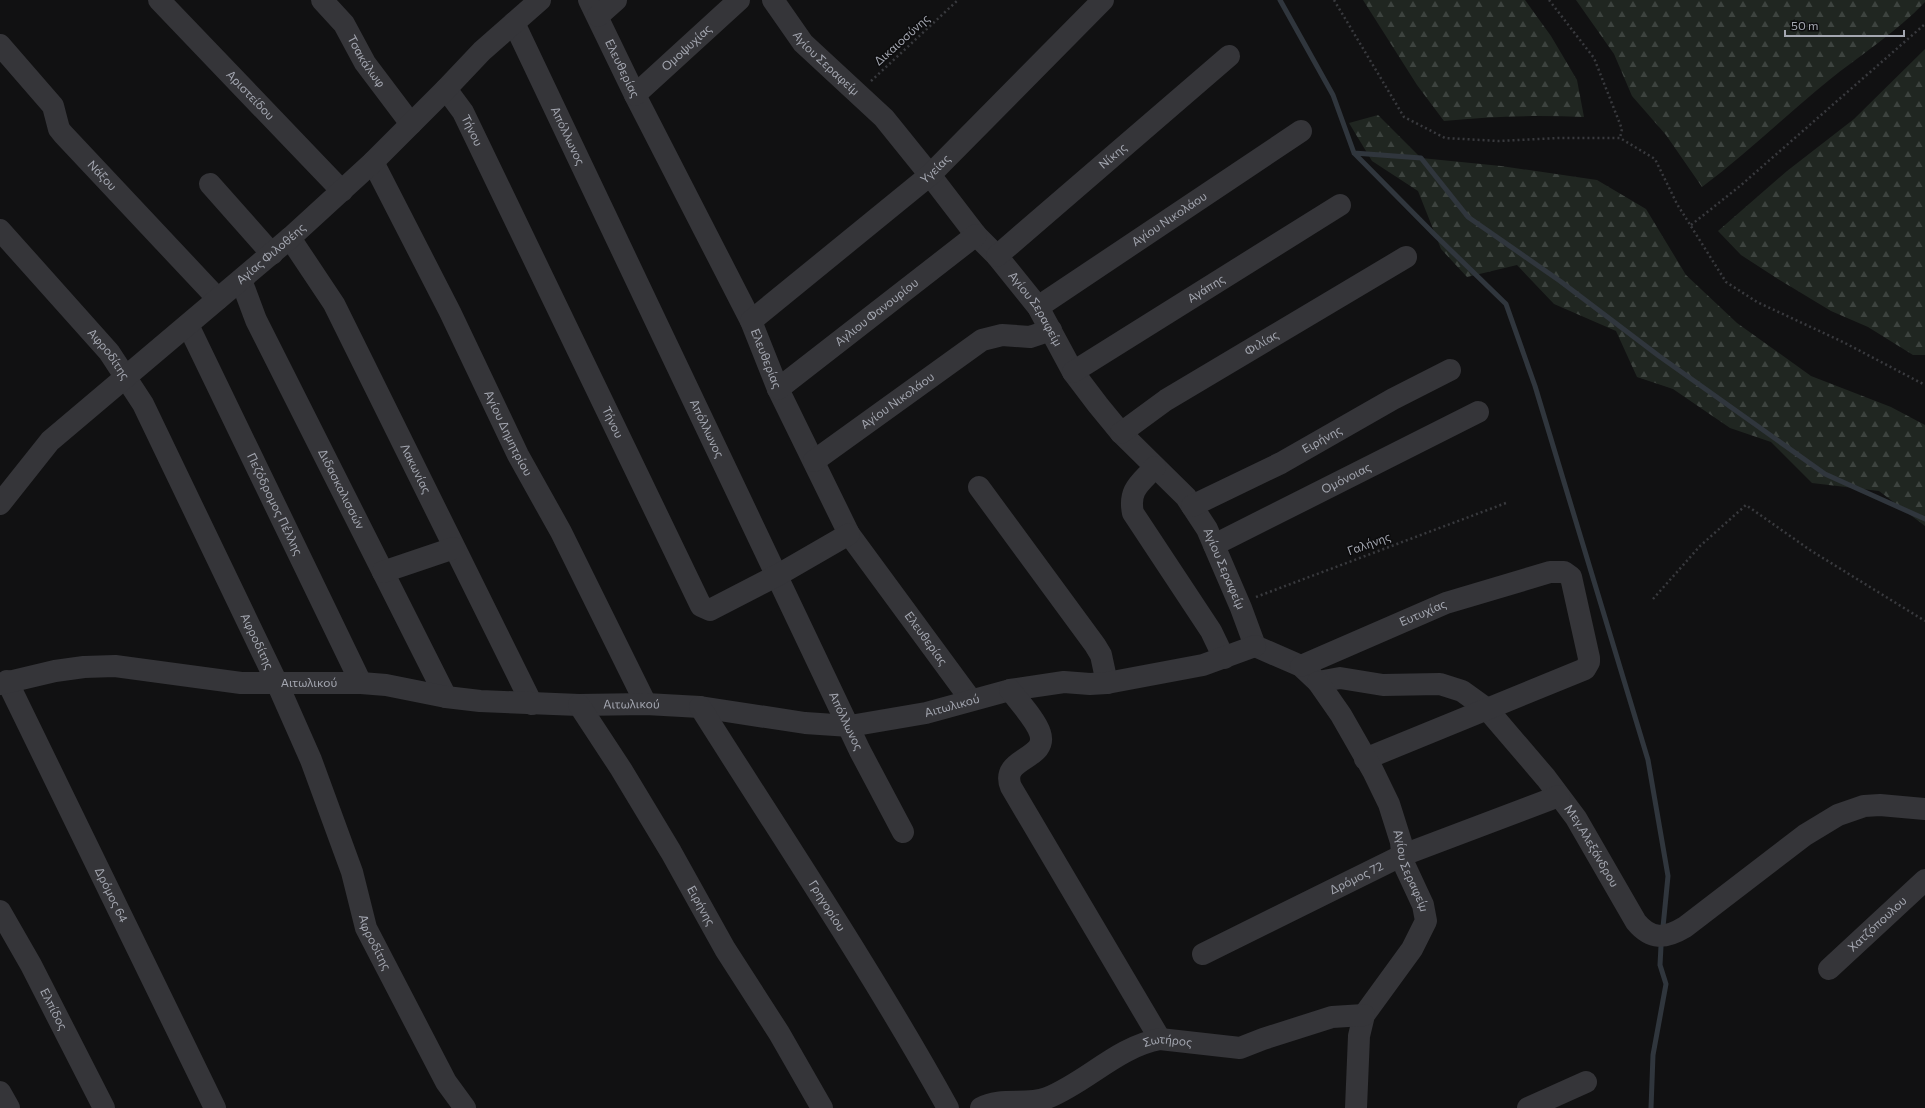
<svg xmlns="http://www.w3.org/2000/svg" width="1925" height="1108" viewBox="0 0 1925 1108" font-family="Commissioner,sans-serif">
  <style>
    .forest { fill: url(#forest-firs) }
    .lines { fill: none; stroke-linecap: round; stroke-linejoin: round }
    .stream { stroke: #30363d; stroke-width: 5 }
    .path { stroke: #393a3e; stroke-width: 2.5; stroke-dasharray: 2 3; stroke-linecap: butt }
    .minor { stroke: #353539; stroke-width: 22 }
    .labels { text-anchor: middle; stroke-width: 3; stroke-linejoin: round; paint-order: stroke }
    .street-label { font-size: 12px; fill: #a4a7b1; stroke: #0c0c0d }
  </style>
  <defs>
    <pattern id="forest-firs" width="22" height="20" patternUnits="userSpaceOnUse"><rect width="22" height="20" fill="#202621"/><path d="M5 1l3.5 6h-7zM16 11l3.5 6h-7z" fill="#3d433f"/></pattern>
  </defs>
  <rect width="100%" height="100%" fill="#111112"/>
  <!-- forest -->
  <path class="forest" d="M 1363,0 L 1525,0 L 1551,36 L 1577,80 L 1584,117 C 1537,115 1491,116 1444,121 L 1417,85 Z
    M 1576,0 L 1925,0 L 1925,2 C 1897,32 1860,55 1828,81 C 1785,116 1746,154 1702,187 L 1666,135 L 1632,96 L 1614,54 Z
    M 1925,49 L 1925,355 L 1913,355 L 1868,327 L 1831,311 L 1778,279 L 1741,255 L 1718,231 L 1787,171 L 1854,119 Z
    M 1378,115 L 1421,158 L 1501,166 L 1597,180 L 1646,209 L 1686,275 L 1737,323 L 1811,376 L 1891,407 L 1925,425 L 1925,526 L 1879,491 L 1812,483 L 1771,442 L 1730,428 L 1673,389 L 1637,377 L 1616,331 L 1554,304 L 1517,265 L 1467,277 L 1441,249 L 1418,191 L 1372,161 L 1349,123 Z"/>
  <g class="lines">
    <!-- stream -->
    <path class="stream" d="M 1280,0 L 1333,95 L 1354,153 L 1436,236 L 1506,304 L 1535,386 L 1648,760 L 1668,876 L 1663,927
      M 1354,153 L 1421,158 L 1468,217 L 1560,281 L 1659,356 L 1825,474 L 1925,519
      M 1651,1108 L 1653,1055 L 1666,984 L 1660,965 L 1661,946"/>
    <!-- path -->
    <path class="path" d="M 1334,0 L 1404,117 L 1445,138 L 1499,141 L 1558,138 L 1620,138 L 1655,159 L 1677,204 L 1726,282 L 1757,302 L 1843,342 L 1925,385
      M 1549,0 L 1594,58 L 1622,129 L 1620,138
      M 871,81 L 958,0
      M 1691,225 L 1740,186 L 1925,24
      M 1256,597 L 1506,503
      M 1653,599 L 1700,546 L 1746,505 L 1810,550 L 1925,621"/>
    <!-- minor -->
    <g class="minor">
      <path id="s1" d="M 159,0 L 342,191"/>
      <path id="s2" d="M 322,0 L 344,24 L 365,63 L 411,124"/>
      <path id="s3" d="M 589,0 L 635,95 L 751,321 L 778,389 L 849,534 L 971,700"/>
      <path id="s4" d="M 773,0 L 803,43 L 884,118 L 930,175 L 976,235 L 997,256 L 1038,307 L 1073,372 L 1098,405 L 1121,433 L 1186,497 L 1207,529 L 1241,608 L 1255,646"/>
      <path d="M 598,16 L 616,0"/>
      <path id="s5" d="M 514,23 L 860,751 L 903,832"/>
      <path id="s6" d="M 0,45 L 53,106 L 59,129 L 63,134 L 218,299"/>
      <path id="s7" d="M 446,89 L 463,112 L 701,606 L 710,610 L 778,575 L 849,534"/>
      <path id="s8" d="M 635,95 L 739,0"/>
      <path id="s9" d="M 373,162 L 450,312 L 518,455 L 561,532 L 646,704"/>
      <path d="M 210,184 L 272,254"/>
      <path id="s10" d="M 0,230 L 109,352 L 143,404 L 277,683 L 311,760 L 352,872 L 366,928 L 446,1082 L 465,1108"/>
      <path id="s11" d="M 290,238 L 334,304 L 532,704"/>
      <path id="s12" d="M 997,256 L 1229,56"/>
      <path id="s13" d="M 241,280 L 256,320 L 446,697"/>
      <path id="s14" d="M 1038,307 L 1301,131"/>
      <path id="s15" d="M 751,321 L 930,175 L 1103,0"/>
      <path id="s16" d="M 188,325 L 361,683"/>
      <path id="s17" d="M 1073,372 L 1340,205"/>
      <path id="s18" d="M 778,389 L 976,235"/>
      <path id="s19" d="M 1121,433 L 1166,400 L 1406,257"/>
      <path id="s20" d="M 814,461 L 982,340 L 1002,335 L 1030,337 L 1051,330"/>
      <path d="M 1155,467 C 1141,483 1128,489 1133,513 L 1211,631 L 1224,658"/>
      <path d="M 979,487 L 1095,645 L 1101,655 L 1107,683"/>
      <path id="s21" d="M 0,504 L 50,441 L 290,238 L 373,162 L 446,89 L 482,51 L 540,0"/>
      <path id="s22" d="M 1192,506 L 1281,463 L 1393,399 L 1450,370"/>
      <path id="s23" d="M 1214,545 L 1478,412"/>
      <path d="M 383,572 L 454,548"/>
      <path id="s24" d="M 1255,646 L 1301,666 L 1318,682 L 1340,678 L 1383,685 L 1440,684 L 1462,691 L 1487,709 L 1546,778 L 1576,818 L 1636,922 C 1651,940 1665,939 1685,927 L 1805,835 L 1838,815 L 1864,806 L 1880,805 L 1925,809"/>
      <path id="s25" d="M 1301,666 L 1446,603 L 1550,572 L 1564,572 L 1571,577 L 1589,658 L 1589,662 L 1585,669 L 1365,759"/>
      <path id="s26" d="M 7,681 L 215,1108"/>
      <path id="s27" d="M 1318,682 L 1341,715 L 1373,771 L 1389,804 L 1401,842 L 1403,862 L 1423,905 L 1426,921 L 1412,949 L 1364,1015 L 1359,1036 L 1356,1108"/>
      <path id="s28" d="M 0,684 L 55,671 L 84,667 L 115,666 L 241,683 L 361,683 L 386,685 L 446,697 L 480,701 L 579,705 L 646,704 L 700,707 L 805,723 L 850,726 L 926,713 L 1010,690 L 1064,682 L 1090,684 L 1107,683 L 1203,665 L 1255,646"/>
      <path d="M 1010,690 C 1019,702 1036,720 1040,733 C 1049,760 999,757 1011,787 L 1160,1039"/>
      <path id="s29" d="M 579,705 L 621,769 L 671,852 L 725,949 L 779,1033 L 822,1108"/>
      <path id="s30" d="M 700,707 C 784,840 872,971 948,1108"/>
      <path id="s31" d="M 0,911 L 31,965 L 104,1108"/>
      <path id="s32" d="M 1203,954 L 1403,855 L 1559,796"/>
      <path id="s33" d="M 1829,969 L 1925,880"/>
      <path d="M 0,1092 L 9,1108"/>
      <path id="s34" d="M 981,1108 C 1001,1097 1027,1106 1047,1098 C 1087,1082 1117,1047 1160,1039 L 1240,1048 L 1263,1039 L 1332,1017 L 1364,1015"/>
      <path d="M 1528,1108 L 1586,1082"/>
    </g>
  </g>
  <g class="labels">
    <!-- street labels -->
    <g class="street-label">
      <text transform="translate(902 40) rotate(-42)" y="4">Δικαιοσύνης</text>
      <text dy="4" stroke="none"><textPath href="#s8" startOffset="70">Ομοψυχίας</textPath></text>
      <text dy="4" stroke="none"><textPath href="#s2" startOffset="76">Τσακάλωφ</textPath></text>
      <text dy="4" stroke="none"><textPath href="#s4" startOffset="83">Αγίου Σεραφείμ</textPath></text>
      <text dy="4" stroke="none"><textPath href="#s3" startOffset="76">Ελευθερίας</textPath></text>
      <text dy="4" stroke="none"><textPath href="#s1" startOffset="132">Αριστείδου</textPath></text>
      <text dy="4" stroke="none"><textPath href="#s7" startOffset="49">Τήνου</textPath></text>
      <text dy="4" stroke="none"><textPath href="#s5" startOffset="125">Απόλλωνος</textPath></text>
      <text dy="4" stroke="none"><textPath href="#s12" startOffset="153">Νίκης</textPath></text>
      <text dy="4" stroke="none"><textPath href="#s15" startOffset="239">Υγείας</textPath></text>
      <text dy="4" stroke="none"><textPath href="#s6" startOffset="168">Νάξου</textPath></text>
      <text dy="4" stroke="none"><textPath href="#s14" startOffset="158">Αγίου Νικολάου</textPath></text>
      <text dy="4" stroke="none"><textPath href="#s21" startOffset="370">Αγίας Φιλοθέης</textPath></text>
      <text dy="4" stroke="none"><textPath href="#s17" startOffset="157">Αγάπης</textPath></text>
      <text dy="4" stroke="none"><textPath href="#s4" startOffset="407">Αγίου Σεραφείμ</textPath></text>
      <text dy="4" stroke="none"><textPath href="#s18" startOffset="125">Αγλιου Φανουρίου</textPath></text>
      <text dy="4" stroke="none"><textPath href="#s19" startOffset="167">Φιλίας</textPath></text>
      <text dy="4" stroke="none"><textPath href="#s10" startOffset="165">Αφροδίτης</textPath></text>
      <text dy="4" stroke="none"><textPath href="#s3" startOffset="400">Ελευθερίας</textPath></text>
      <text dy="4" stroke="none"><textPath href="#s20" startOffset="103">Αγίου Νικολάου</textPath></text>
      <text dy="4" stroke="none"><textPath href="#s7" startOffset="373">Τήνου</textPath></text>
      <text dy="4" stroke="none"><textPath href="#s5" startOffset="449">Απόλλωνος</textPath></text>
      <text dy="4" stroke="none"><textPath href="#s9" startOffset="303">Αγίου Δημητρίου</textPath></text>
      <text dy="4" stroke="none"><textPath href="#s22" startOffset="146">Ειρήνης</textPath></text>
      <text dy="4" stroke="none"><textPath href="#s11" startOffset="263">Λακωνίας</textPath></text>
      <text dy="4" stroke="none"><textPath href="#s23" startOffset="148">Ομόνοιας</textPath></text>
      <text dy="4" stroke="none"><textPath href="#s13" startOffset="232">Διδασκαλισσών</textPath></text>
      <text dy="4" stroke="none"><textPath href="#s16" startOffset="199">Πεζόδρομος Πέλλης</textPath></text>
      <text transform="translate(1369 544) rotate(-20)" y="4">Γαλήνης</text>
      <text dy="4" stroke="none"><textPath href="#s4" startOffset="731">Αγίου Σεραφείμ</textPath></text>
      <text dy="4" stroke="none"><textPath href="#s25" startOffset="133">Ευτυχίας</textPath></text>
      <text dy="4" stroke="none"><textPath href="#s3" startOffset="724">Ελευθερίας</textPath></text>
      <text dy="4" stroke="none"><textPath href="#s10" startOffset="489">Αφροδίτης</textPath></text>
      <text dy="4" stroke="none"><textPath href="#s28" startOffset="312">Αιτωλικού</textPath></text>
      <text dy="4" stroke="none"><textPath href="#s28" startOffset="636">Αιτωλικού</textPath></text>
      <text dy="4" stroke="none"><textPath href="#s28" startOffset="960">Αιτωλικού</textPath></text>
      <text dy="4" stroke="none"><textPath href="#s5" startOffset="773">Απόλλωνος</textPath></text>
      <text dy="4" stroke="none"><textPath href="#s24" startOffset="423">Μεγ.Αλεξάνδρου</textPath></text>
      <text dy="4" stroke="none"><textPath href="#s27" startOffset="212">Αγίου Σεραφείμ</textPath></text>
      <text dy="4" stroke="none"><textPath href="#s32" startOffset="171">Δρόμος 72</textPath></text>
      <text dy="4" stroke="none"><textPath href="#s26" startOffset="238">Δρόμος 64</textPath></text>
      <text dy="4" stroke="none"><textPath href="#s29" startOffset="235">Ειρήνης</textPath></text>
      <text dy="4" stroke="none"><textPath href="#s30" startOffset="236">Γρηγορίου</textPath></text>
      <text dy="4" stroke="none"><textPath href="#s33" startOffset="66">Χατζόπουλου</textPath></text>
      <text dy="4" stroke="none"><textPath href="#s10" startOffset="813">Αφροδίτης</textPath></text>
      <text dy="4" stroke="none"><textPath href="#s31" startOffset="112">Ελπίδος</textPath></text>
      <text dy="4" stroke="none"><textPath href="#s34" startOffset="203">Σωτήρος</textPath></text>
    </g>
  </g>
  <!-- scale -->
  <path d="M1785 30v6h119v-6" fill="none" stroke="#a4a7b1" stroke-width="2"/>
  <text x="1791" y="30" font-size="12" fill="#a4a7b1" stroke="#0c0c0d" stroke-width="3" paint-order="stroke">50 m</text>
</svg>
